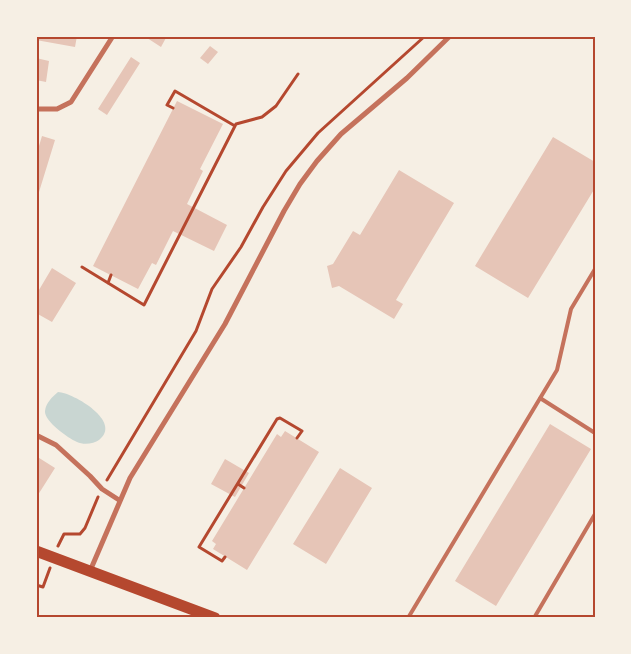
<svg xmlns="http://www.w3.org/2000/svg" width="631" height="654" viewBox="0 0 631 654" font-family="'Golos Text',sans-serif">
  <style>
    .water { fill: #c9d6d2 }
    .building { fill: #e6c5b7 }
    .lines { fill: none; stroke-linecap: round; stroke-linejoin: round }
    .path { stroke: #b5482f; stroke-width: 3 }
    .service { stroke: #c5725c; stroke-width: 4 }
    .minor { stroke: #c5725c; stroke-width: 5 }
    .primary { stroke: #b5482f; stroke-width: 11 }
    .neatline { fill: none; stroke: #b5482f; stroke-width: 2 }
  </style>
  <rect width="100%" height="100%" fill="#f6efe4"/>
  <!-- water -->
  <path class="water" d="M 58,392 C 74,393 123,422 99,440 C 94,444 83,445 77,442 C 68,438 44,421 45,411 C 46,403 52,397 58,392 Z"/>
  <!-- building -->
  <path class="building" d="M 36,36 L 77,36 L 75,47 L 36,40 Z
    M 144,36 L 167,36 L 161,47 Z
    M 210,46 L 218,52 L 208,64 L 200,58 Z
    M 131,57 L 140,63 L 107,115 L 98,109 Z
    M 36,58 L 49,61 L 46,82 L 36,80 Z
    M 177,101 L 223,124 L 200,169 L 203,171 L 187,204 L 227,225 L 214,251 L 173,231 L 156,265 L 152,263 L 138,289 L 93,266 Z
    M 42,136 L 55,140 L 39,192 L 36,191 L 36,156 Z
    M 553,137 L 595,162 L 595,188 L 528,298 L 475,266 Z
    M 399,170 L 454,203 L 396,300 L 403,304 L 394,319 L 339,286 L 332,288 L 327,266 L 333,264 L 353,231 L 360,235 Z
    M 52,268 L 76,283 L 52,322 L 36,313 L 36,295 Z
    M 550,424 L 591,449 L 496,606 L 455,581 Z
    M 285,431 L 319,452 L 247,570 L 213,549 L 216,544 L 212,541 L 277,434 L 281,437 Z
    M 36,456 L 55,468 L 36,498 Z
    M 225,459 L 249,473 L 235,497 L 211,484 Z
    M 340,468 L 372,488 L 326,564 L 293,544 Z"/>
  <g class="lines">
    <!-- path -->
    <path class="path" d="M 173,108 L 167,105 L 175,91 L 235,126
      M 82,267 L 144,305 L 236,124 L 262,117 L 276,106 L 298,74
      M 108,283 L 111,275
      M 107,480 L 196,331 L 212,289 L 241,247 L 263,207 L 286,171 L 318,133 L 425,36
      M 238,484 L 244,488
      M 58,546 L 64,534 L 80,534 L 85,528 L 98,497
      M 225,557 L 222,561 L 199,547 L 277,419 L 280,418 L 302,431 L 297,438
      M 36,585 L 43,587 L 50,568"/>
    <!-- service -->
    <path class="service" d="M 540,398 L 595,433
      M 408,618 L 557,370 L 571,309 L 595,269
      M 534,618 L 595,514"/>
    <!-- minor -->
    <path class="minor" d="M 36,109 L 57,109 L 71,102 L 113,36
      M 36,435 L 56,445 L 90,476 L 102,489 L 119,500
      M 90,571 L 130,478 L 225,324 L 284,211 L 300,184 L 317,161 L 341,134 L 407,78 L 450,36"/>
    <!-- primary -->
    <path class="primary" d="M 36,551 L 215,618"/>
  </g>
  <!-- border -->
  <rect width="631" height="654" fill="none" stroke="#f6efe4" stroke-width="75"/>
  <rect x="38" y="38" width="556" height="578" class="neatline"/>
</svg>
